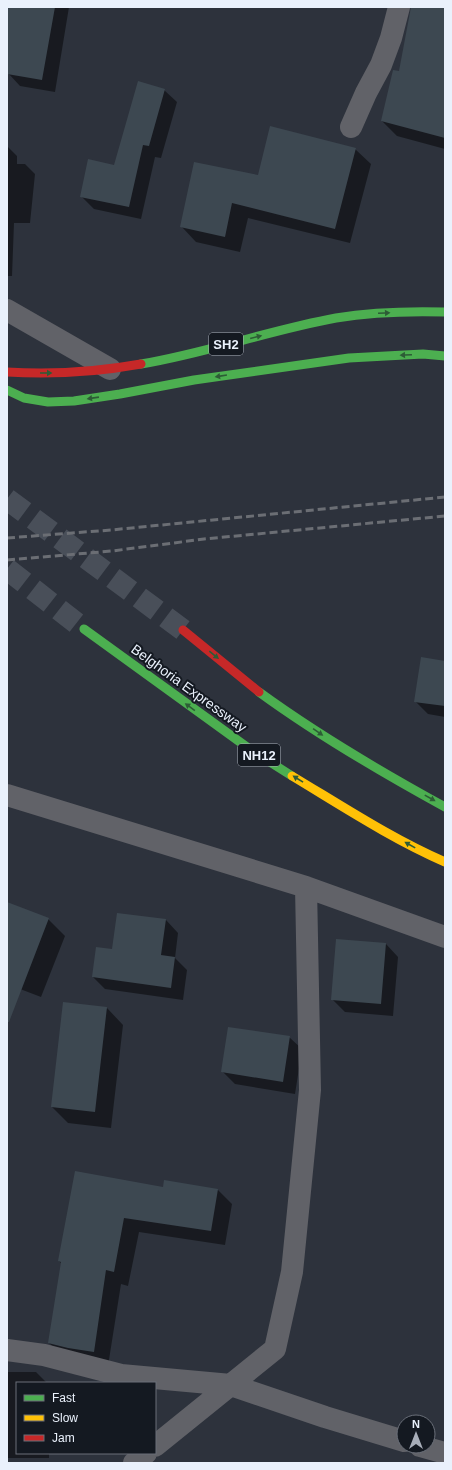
<svg xmlns="http://www.w3.org/2000/svg" width="452" height="1470" viewBox="0 0 452 1470" font-family="Arial,sans-serif">
  <style>
    .shadow { fill: #0007 }
    .building { fill: #3d4851 }
    .lines { fill: none; stroke-linecap: round; stroke-linejoin: round }
    .highway-tunnel { stroke: #494f59; stroke-width: 22; stroke-dasharray: 22 11; stroke-linecap: butt }
    .street { stroke: #616268; stroke-width: 22 }
    .fast { stroke: #4caf50; stroke-width: 9 }
    .slow { stroke: #ffc107; stroke-width: 9 }
    .jam { stroke: #c62828; stroke-width: 9 }
    .rail { stroke: #6b6e74; stroke-width: 3; stroke-dasharray: 8 4; stroke-linecap: butt }
    .oneway { fill: #2d5c36 }
    .labels { text-anchor: middle; stroke-width: 4; stroke-linejoin: round; paint-order: stroke }
    .shield { fill: #141921; stroke: #aab0ba; stroke-width: 1 }
    .shield-label { font-size: 13px; font-weight: bold; fill: #eaf1fc }
    .street-label { font-size: 14px; fill: #eaf1fc; stroke: #141921 }
  </style>
  <rect width="100%" height="100%" fill="#2d323c"/>
  <!-- shadow -->
  <path class="shadow" d="M 7,7 L 69,7 L 55,92 L 20,86 L 8,73 Z
    M 412,7 L 445,7 L 445,149 L 397,136 L 382,121 L 400,73 Z
    M 164,90 L 177,102 L 161,158 L 155,157 L 141,219 L 94,209 L 81,196 L 115,166 Z
    M 7,146 L 17,156 L 17,164 L 25,164 L 35,174 L 30,223 L 14,223 L 12,276 L 7,276 Z
    M 355,149 L 371,164 L 350,243 L 248,218 L 240,252 L 196,242 L 181,226 L 258,177 Z
    M 445,662 L 445,717 L 428,714 L 415,701 Z
    M 7,903 L 48,919 L 65,936 L 41,997 L 7,984 Z
    M 166,920 L 178,933 L 175,958 L 187,970 L 183,1000 L 105,989 L 93,977 Z
    M 386,944 L 398,957 L 393,1016 L 345,1012 L 332,999 Z
    M 107,1008 L 123,1025 L 111,1128 L 68,1123 L 52,1107 Z
    M 289,1037 L 302,1049 L 295,1094 L 235,1084 L 223,1072 Z
    M 164,1188 L 218,1190 L 232,1204 L 225,1245 L 139,1232 L 128,1286 L 121,1284 L 108,1366 L 64,1357 L 49,1343 L 62,1264 L 59,1261 Z
    M 7,1372 L 36,1372 L 47,1383 L 17,1383 L 17,1453 L 49,1453 L 49,1458 L 7,1458 Z"/>
  <!-- building -->
  <path class="building" d="M 7,7 L 55,7 L 42,80 L 7,74 Z
    M 411,7 L 445,7 L 445,138 L 381,121 L 393,70 L 399,71 Z
    M 138,81 L 165,89 L 149,146 L 143,145 L 129,207 L 80,197 L 88,159 L 114,165 Z
    M 270,126 L 356,148 L 335,229 L 232,203 L 225,237 L 180,227 L 194,162 L 258,175 Z
    M 421,657 L 445,661 L 445,706 L 414,702 Z
    M 7,902 L 49,918 L 9,1022 L 7,1022 Z
    M 117,913 L 166,919 L 161,955 L 175,957 L 171,988 L 92,977 L 96,947 L 112,949 Z
    M 336,939 L 386,943 L 381,1004 L 331,1000 Z
    M 63,1002 L 107,1007 L 95,1112 L 51,1107 Z
    M 228,1027 L 290,1036 L 283,1082 L 221,1072 Z
    M 75,1171 L 163,1187 L 164,1180 L 218,1189 L 211,1231 L 124,1218 L 114,1272 L 106,1270 L 94,1352 L 68,1348 L 48,1343 L 61,1262 L 58,1261 Z"/>
  <g class="lines">
    <!-- highway-tunnel -->
    <path class="highway-tunnel" d="M 7,499 L 183,630
      M 7,569 L 84,629"/>
    <!-- street -->
    <path class="street" d="M 351,127 L 366,93 L 381,65 L 391,38 L 399,7
      M 7,310 L 110,369
      M 7,795 L 306,887 L 445,937
      M 7,1350 L 44,1355 L 121,1375 L 231,1385 L 325,1417 L 404,1441
      M 155,1446 L 275,1349 L 292,1272 L 310,1090 L 306,887
      M 420,1446 L 445,1453
      M 134,1463 L 146,1453"/>
    <!-- fast -->
    <path class="fast" d="M 141,364 C 207,353 270,330 336,318 C 372,312 409,311 445,312
      M 7,390 L 24,398 L 48,402 L 74,401 L 120,394 L 194,380 L 349,358 L 423,354 L 445,356
      M 84,629 L 251,750 L 292,776
      M 259,692 C 318,735 381,772 445,807"/>
    <!-- slow -->
    <path class="slow" d="M 292,776 C 342,806 392,839 445,862"/>
    <!-- jam -->
    <path class="jam" d="M 7,372 C 52,375 96,372 141,364
      M 183,630 L 259,692"/>
    <!-- rail -->
    <path class="rail" d="M 7,538 L 111,530 L 445,497
      M 7,560 L 112,551 L 204,539 L 445,516"/>
  </g>
  <!-- one-way arrows -->
  <defs><path id="oneway-solid" d="M-6-.8H1V-3.2L6.5 0L1 3.2V.8H-6Z"/></defs>
  <g class="oneway">
    <use href="#oneway-solid" transform="translate(384 313) rotate(-3)"/>
    <use href="#oneway-solid" transform="translate(256 337) rotate(-14)"/>
    <use href="#oneway-solid" transform="translate(406 355) rotate(177)"/>
    <use href="#oneway-solid" transform="translate(46 373)"/>
    <use href="#oneway-solid" transform="translate(221 376) rotate(171)"/>
    <use href="#oneway-solid" transform="translate(93 398) rotate(172)"/>
    <use href="#oneway-solid" transform="translate(214 655) rotate(39)"/>
    <use href="#oneway-solid" transform="translate(190 707) rotate(-144)"/>
    <use href="#oneway-solid" transform="translate(318 732) rotate(35)"/>
    <use href="#oneway-solid" transform="translate(298 779) rotate(-148)"/>
    <use href="#oneway-solid" transform="translate(430 798) rotate(29)"/>
    <use href="#oneway-solid" transform="translate(410 845) rotate(-151)"/>
  </g>
  <g class="labels">
    <!-- shield labels -->
    <g class="shield">
      <rect x="209" y="333" width="34" height="22" rx="3"/>
      <rect x="238" y="744" width="42" height="22" rx="3"/>
    </g>
    <g class="shield-label">
      <text x="226" y="349">SH2</text>
      <text x="259" y="760">NH12</text>
    </g>
    <!-- street labels -->
    <g class="street-label">
      <text transform="translate(189 688) rotate(36)" y="5">Belghoria Expressway</text>
    </g>
  </g>
  <!-- border -->
  <rect width="452" height="1470" fill="none" stroke="#eaf1fc" stroke-width="16"/>
  <!-- legend -->
  <rect x="16" y="1382" width="140" height="72" fill="#141921" stroke="#6a6f79"/>
  <rect x="24" y="1395" width="20" height="6" fill="#4caf50" stroke="#6a6f79"/>
  <text x="52" y="1402" font-size="12" fill="#eaf1fc">Fast</text>
  <rect x="24" y="1415" width="20" height="6" fill="#ffc107" stroke="#6a6f79"/>
  <text x="52" y="1422" font-size="12" fill="#eaf1fc">Slow</text>
  <rect x="24" y="1435" width="20" height="6" fill="#c62828" stroke="#6a6f79"/>
  <text x="52" y="1442" font-size="12" fill="#eaf1fc">Jam</text>
  <!-- north arrow -->
  <g transform="translate(416 1434)"><circle r="19" fill="#141921" stroke="#6a6f79"/>
  <path d="M0-3L7 15L0 10L-7 15Z" fill="#a8aeb9"/>
  <text y="-6" font-size="11" font-weight="bold" text-anchor="middle" fill="#eaf1fc">N</text>
  </g>
</svg>
